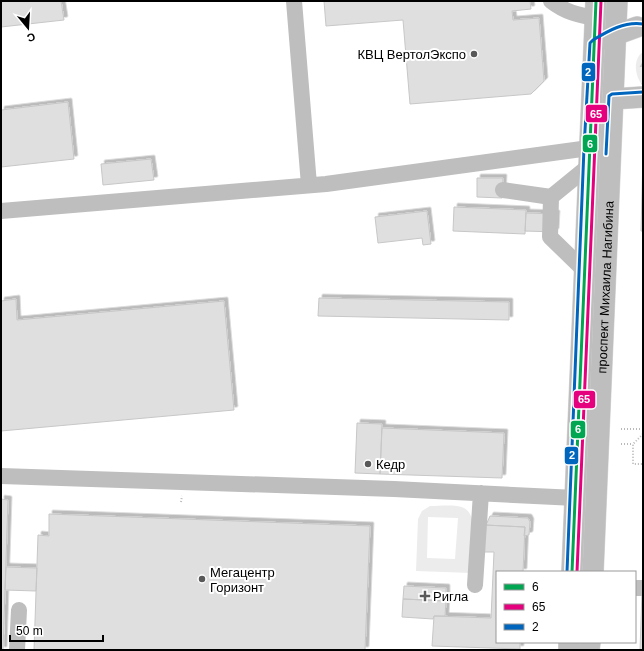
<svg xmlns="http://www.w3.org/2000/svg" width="644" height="651" viewBox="0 0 644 651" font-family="Helvetica,sans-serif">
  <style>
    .green { fill: #ececec; fill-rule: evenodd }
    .forest { fill: url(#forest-firs) }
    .building { fill: #dfdfdf; stroke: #c7c7c7; filter: url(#shadow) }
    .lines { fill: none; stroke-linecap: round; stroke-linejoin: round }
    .major-casing { stroke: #dbdbdb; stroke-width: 22 }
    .path { stroke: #b9b9b9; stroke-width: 2; stroke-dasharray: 1 2; stroke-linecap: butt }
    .minor { stroke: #bebebe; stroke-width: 16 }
    .major { stroke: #bebebe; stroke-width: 21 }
    .bus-1-casing { stroke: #fff; stroke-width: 6 }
    .bus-2-casing { stroke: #fff; stroke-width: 6 }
    .bus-3-casing { stroke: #fff; stroke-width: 6 }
    .bus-1 { stroke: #00a651; stroke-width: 3 }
    .bus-2 { stroke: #e5007d; stroke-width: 3 }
    .bus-3 { stroke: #0065bd; stroke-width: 3 }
    .poi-dot { fill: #595959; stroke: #fff; stroke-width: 1.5 }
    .labels { text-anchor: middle; stroke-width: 4; stroke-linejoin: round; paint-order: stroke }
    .poi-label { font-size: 13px; fill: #000; stroke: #fff; text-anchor: start }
    .street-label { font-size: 13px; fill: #000; stroke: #fff }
    .line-badge { stroke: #fff; stroke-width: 1.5 }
    .badge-label { font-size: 11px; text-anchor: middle; font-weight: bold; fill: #fff }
  </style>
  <defs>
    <pattern id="forest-firs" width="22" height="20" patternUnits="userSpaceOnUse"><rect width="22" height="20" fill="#ececec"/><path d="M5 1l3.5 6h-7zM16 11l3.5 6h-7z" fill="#c9c9c9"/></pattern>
    <filter id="shadow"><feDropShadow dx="3.5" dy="-3.5" stdDeviation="0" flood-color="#0004"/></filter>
  </defs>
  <rect width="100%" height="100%" fill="#fff"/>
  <!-- green -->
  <path class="green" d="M 430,506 C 440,506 456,504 464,508 C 480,516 473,557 472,573 L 416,571 L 418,519 L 422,511 ZM 428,517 L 458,518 L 455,559 L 427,558 Z"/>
  <!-- forest -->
  <path class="forest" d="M 643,52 L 643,86 C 635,77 632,59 643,52 Z"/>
  <!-- building -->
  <path class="building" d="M 1,1 L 61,1 L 64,20 L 1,27 Z
    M 324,1 L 530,1 L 531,9 L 512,11 L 513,20 L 539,18 L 544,81 L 531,94 L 410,104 L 403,20 L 326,26 Z
    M 68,102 L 74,159 L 1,167 L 1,110 Z
    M 643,156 L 643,231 L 641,231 Z
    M 151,159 L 154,180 L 103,185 L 101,164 Z
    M 477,178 L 503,178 L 502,198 L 477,197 Z
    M 454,207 L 526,210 L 525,234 L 453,231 Z
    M 427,211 L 431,244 L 423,245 L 422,238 L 378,243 L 375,217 Z
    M 526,213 L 556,214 L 555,232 L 525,231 Z
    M 319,298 L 509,302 L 509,320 L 318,316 Z
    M 16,299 L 17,320 L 224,301 L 234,410 L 1,431 L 1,301 Z
    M 357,423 L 382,424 L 380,474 L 355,473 Z
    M 382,428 L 504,433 L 502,478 L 380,474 Z
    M 1,499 L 8,500 L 3,650 L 1,650 Z
    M 49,514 L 370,526 L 365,650 L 34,650 L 38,535 L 49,536 Z
    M 490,516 L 528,518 L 530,522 L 529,535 L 524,536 L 525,527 L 486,525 Z
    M 484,525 L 525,527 L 523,572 L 497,572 L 497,642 L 520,642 L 520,649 L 432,646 L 434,616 L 491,618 L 494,552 L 483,552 Z
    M 6,567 L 37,568 L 36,591 L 5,590 Z
    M 404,586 L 446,588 L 446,601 L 403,599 Z
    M 642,591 L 643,591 L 643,650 L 640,650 Z
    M 403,599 L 446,601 L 445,616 L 434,616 L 433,619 L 402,617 Z"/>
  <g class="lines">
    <defs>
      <g id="major">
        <path d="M 604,39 L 637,27"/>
        <path d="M 613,99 L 643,97"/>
        <path d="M 572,572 L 596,1"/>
        <path id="s1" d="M 593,572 L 617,1"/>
        <path d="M 569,650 L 569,642"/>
        <path d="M 589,650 L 590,642"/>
      </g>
    </defs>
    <!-- major casing -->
    <use href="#major" class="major-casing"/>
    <!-- path -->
    <path class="path" d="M 643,1 L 643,4
      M 621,429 L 643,429
      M 643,434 L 633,444 L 633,464 L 643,464
      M 621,444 L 633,444
      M 181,502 L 182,496"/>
    <!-- minor -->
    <path class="minor" d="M 294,1 L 309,185
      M 551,1 C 565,12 578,15 595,18
      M 503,190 L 551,197 L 589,166
      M 551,197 L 550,237 L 585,271
      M 1,211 L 326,184 L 589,148
      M 1,476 L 394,489 L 576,498
      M 475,585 L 481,493
      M 635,588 L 642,588
      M 17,650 L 19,610"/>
    <!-- major -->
    <use href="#major" class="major"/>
    <defs>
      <path id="bus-1" d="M 572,572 L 596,1"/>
      <path id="bus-2" d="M 577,572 L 601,1"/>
      <path id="bus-3" d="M 606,154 L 609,96 L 612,94 L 643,92
        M 567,572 L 584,148 L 590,43 L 593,40 C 608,31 625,21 643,24"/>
    </defs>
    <!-- bus-1 casing -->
    <use href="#bus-1" class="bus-1-casing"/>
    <!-- bus-2 casing -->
    <use href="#bus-2" class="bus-2-casing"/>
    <!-- bus-3 casing -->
    <use href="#bus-3" class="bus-3-casing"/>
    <!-- bus-1 -->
    <use href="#bus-1" class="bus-1"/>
    <!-- bus-2 -->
    <use href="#bus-2" class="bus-2"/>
    <!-- bus-3 -->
    <use href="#bus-3" class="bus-3"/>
  </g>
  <!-- markers -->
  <g class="poi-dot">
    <circle cx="474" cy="54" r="4"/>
    <circle cx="368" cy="464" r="4"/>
    <circle cx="202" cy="579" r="4"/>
    <path d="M423 590h4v4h4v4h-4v4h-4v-4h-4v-4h4z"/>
  </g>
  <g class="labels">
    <!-- poi labels -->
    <g class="poi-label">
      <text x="466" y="59" text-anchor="end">КВЦ ВертолЭкспо</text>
      <text x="376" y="469">Кедр</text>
      <text x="210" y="577">Мегацентр<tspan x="210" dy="15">Горизонт</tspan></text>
      <text x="433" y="601">Ригла</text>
    </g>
    <!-- street labels -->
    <g class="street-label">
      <text dy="5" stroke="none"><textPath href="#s1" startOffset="285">проспект Михаила Нагибина</textPath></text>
    </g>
  </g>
  <g class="line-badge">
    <rect x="581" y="62" width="15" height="20" rx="4" fill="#0065bd"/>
    <rect x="585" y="104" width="23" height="19" rx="4" fill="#e5007d"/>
    <rect x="582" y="134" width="16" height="19" rx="4" fill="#00a651"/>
    <rect x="573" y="390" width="23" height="19" rx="4" fill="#e5007d"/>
    <rect x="570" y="420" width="16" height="19" rx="4" fill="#00a651"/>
    <rect x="564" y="446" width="15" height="19" rx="4" fill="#0065bd"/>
  </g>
  <g class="badge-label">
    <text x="588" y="76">2</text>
    <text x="596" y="118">65</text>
    <text x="590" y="148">6</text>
    <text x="584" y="403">65</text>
    <text x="578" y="433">6</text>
    <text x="572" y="459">2</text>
  </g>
  <!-- border -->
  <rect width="644" height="651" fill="none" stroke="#000000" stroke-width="4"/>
  <!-- legend -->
  <rect x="496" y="571" width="140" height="72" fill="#ffffff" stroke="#999999"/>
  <rect x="504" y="584" width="20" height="6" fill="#00a651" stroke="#999999"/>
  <text x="532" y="591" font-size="12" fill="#000000">6</text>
  <rect x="504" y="604" width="20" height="6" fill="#e5007d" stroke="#999999"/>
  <text x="532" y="611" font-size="12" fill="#000000">65</text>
  <rect x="504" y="624" width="20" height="6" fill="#0065bd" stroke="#999999"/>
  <text x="532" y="631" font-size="12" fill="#000000">2</text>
  <!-- north arrow -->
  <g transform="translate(28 28) rotate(162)" stroke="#ffffff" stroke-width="3" paint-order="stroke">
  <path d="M0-3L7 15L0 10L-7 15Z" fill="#000000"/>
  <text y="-6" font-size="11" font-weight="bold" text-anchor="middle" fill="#000000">С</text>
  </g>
  <!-- scale -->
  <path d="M10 635v6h93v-6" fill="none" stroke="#000000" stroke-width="2"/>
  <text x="16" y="635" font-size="12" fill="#000000" stroke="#ffffff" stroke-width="3" paint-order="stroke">50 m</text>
</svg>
